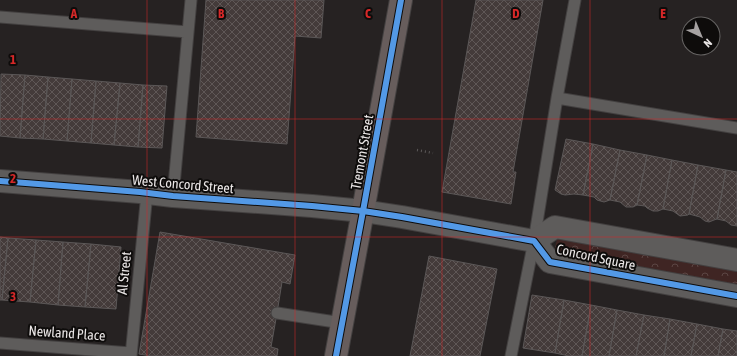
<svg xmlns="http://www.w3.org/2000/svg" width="737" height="356" viewBox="0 0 737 356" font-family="'Asap Condensed',sans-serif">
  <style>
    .forest { fill: url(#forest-crowns) }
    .building { fill: url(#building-cross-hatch); stroke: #5b5757 }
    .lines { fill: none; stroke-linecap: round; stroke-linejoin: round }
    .service-casing { stroke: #434040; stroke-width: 13 }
    .minor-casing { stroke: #434040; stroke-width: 24 }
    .primary-casing { stroke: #434040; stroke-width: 24 }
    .path { stroke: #5c5959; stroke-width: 2.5; stroke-dasharray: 1 3; stroke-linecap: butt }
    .service { stroke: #5e5c5b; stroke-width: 11 }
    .minor { stroke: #5e5c5b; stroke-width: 22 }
    .primary { stroke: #675d5c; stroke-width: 22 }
    .cycleway-casing { stroke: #0e0c0b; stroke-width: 8 }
    .cycleway { stroke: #5399e6; stroke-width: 6 }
    .grid { fill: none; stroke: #d62828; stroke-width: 1; stroke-opacity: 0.55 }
    .labels { text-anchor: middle; stroke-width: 4; stroke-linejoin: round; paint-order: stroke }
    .street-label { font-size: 14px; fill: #ebe7e7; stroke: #0e0c0b }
    .grid-label { font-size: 13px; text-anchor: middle; font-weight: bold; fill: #d62828; stroke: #0e0c0b; stroke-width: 4; stroke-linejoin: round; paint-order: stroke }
  </style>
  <defs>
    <pattern id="forest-crowns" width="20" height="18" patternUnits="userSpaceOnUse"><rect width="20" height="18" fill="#3f2523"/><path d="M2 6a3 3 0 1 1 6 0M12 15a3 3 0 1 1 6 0" fill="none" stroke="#5b4543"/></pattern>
    <pattern id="building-cross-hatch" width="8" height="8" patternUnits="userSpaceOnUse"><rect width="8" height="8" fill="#443b3a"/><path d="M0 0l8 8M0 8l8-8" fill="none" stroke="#5f5756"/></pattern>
  </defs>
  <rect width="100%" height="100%" fill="#262222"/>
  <!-- forest -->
  <path class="forest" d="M 557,239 L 737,271 L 737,286 L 554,253 Z"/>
  <!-- building -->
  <path class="building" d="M 206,0 L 324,0 L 321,38 L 295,36 L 287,144 L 196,137 Z
    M 476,0 L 543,0 L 513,172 L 516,172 L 511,204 L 442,192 Z
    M 1,74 L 25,75 L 20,138 L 0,136 Z
    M 25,75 L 48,77 L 43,139 L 20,138 Z
    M 48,77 L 72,79 L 67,141 L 43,139 Z
    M 72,79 L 96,81 L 91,143 L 67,141 Z
    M 96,81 L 120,83 L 114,145 L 91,143 Z
    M 120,83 L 143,85 L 138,147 L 114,145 Z
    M 143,85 L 167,86 L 162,148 L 138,147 Z
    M 566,139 L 593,144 L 583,195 L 574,194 L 565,195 L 561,194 L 555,190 Z
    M 593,144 L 620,150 L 610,200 L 604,202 L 597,200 L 594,197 L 583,195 Z
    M 620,150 L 647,155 L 637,205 L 633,207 L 626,207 L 620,202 L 610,200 Z
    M 647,155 L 672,160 L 663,209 L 658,211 L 653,211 L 647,208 L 645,206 L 637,205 Z
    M 672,160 L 698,165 L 689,214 L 688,215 L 680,216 L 673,211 L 663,209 Z
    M 698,165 L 726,170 L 717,219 L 714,220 L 709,222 L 705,221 L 700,217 L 689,214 Z
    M 726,170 L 737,172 L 737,226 L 731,225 L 726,221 L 717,219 Z
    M 160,232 L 295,255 L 290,284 L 282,282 L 277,313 L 271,347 L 278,349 L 277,356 L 151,356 L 139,354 Z
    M 0,237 L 8,238 L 2,300 L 0,300 Z
    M 8,238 L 36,240 L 30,302 L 2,300 Z
    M 36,240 L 63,242 L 58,305 L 30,302 Z
    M 63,242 L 91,244 L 85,307 L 58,305 Z
    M 91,244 L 121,247 L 116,309 L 85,307 Z
    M 429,256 L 497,269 L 480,356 L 410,356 Z
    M 532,295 L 564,300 L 555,353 L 523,348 Z
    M 564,300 L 591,305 L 582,356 L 569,356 L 555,353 Z
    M 591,305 L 617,310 L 609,356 L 582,356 Z
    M 617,310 L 644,315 L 636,356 L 609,356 Z
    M 644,315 L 670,319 L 664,356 L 636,356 Z
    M 670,319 L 697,324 L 691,356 L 664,356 Z
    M 697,324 L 723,329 L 718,356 L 691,356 Z
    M 723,329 L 737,331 L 737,356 L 718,356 Z"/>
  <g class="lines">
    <defs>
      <path id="service" d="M 0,17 L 188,32
        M 557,98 L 737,128
        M 173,196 L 191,0
        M 277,313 L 342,323
        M 0,343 L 131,353
        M 131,356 L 147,193
        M 511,356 L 534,241 L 557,98 L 575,0"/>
      <path id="minor" d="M 0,181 L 140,192 L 173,196 L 312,206 L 363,211 L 402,217 L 534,241 L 550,262 L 737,296
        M 534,241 L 555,227 L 737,260"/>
      <path id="primary" d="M 336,356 L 363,211 L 401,0"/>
    </defs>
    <!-- service casing -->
    <use href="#service" class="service-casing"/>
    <!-- minor casing -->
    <use href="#minor" class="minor-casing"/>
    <!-- primary casing -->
    <use href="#primary" class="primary-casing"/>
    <!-- path -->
    <path class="path" d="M 417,150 L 433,153"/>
    <!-- service -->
    <use href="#service" class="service"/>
    <!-- minor -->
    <use href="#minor" class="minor"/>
    <!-- primary -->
    <use href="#primary" class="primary"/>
    <defs>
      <path id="cycleway" d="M 0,181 L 140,192 L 173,196 L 312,206 L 363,211 L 402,217 L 534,241 L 550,262 L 737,296
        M 336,356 L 363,211 L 401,0"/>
    </defs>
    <!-- cycleway casing -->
    <use href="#cycleway" class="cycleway-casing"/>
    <!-- cycleway -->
    <use href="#cycleway" class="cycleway"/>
  </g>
  <!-- grid -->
  <path class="grid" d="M 147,0 L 147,356M 295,0 L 295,356M 442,0 L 442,356M 590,0 L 590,356M 0,119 L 737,119M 0,237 L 737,237"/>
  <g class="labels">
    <!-- street labels -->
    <g class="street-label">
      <text transform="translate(362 152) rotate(-80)" y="5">Tremont Street</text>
      <text transform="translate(183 184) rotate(5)" y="5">West Concord Street</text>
      <text transform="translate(596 257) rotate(12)" y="5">Concord Square</text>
      <text transform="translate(124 273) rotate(-84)" y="5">Al Street</text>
      <text transform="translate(67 333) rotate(4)" y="5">Newland Place</text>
    </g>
  </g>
  <g class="grid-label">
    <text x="74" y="18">A</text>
    <text x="221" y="18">B</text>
    <text x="368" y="18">C</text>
    <text x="516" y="18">D</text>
    <text x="663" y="18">E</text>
    <text x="13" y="64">1</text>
    <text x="13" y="183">2</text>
    <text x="13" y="301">3</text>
  </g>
  <!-- north arrow -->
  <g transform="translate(701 36) rotate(136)"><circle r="19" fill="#0e0c0b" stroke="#666463"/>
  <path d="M0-3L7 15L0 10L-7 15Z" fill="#a6a2a2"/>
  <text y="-6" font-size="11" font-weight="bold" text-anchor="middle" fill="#ebe7e7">N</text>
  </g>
</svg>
